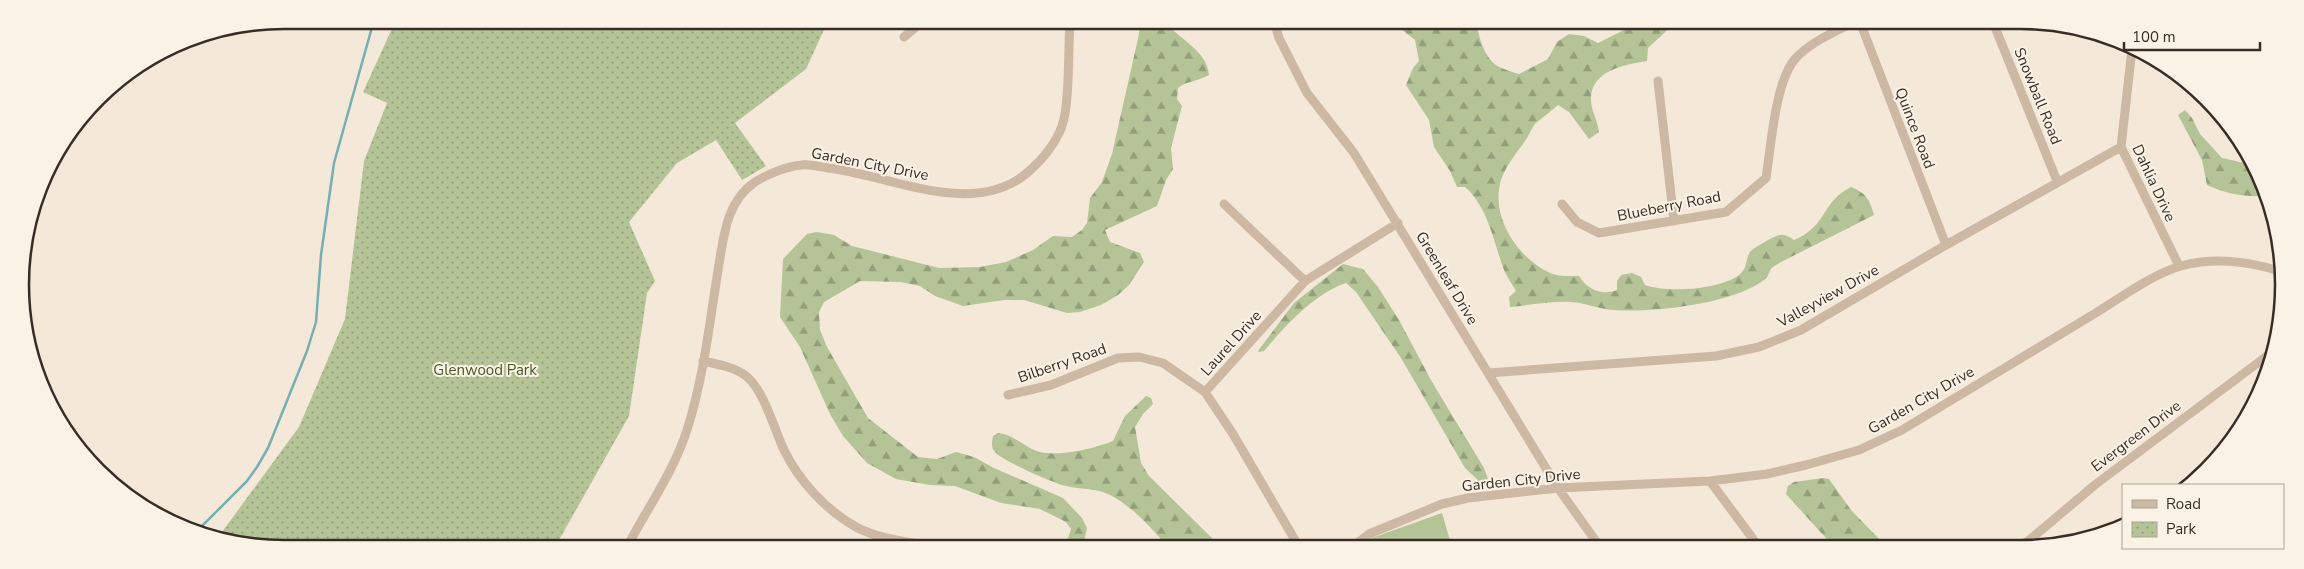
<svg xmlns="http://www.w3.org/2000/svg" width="2304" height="569" viewBox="0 0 2304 569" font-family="'Nunito Sans',sans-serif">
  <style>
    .grass { fill: #b4c497 }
    .forest { fill: url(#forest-firs) }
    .park { fill: url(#park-dots) }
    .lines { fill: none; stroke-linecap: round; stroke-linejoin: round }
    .stream { stroke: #75afb4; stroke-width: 2.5 }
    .minor { stroke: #cdb8a4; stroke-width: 9 }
    .labels { text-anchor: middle; stroke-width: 4; stroke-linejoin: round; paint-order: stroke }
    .street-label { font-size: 15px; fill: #382c26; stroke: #fbf2e6 }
    .park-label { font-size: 15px; fill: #455827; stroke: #fbf2e6 }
    .rim { fill: none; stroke: #382c26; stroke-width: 2.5 }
  </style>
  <defs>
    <pattern id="forest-firs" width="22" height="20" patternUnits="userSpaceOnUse" patternTransform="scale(1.25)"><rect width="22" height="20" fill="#b4c497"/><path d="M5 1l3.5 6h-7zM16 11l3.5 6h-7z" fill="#939f7b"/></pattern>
    <pattern id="park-dots" width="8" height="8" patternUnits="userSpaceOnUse" patternTransform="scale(1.25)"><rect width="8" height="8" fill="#b4c497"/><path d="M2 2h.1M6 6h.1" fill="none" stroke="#939f7b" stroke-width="1.8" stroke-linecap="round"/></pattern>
  </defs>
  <rect width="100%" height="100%" fill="#f4e8d9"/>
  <!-- grass -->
  <path class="grass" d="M 1442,513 L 1452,547 L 1358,547 L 1369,539 Z"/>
  <!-- forest -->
  <path class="forest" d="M 1140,21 L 1165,21 C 1179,40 1207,50 1209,75 C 1199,81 1186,81 1178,88 L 1177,99 L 1182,106 L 1171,148 L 1173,169 L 1166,180 L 1157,206 L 1105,230 L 1110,242 L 1140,253 L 1144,262 L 1129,285 L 1118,295 L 1101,305 L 1080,312 L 1067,313 L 1024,300 L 1004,300 L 963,306 L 935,296 L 920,286 L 900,282 L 860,281 L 824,302 L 819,312 L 820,330 L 827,347 L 868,418 L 918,457 L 937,459 L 956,452 L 974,457 L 994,468 L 1063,498 L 1082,518 L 1087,528 L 1083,547 L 1065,547 L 1071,529 L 1066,522 L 1040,509 L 1001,503 L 955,486 L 930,485 L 896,479 L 867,463 L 843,436 L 830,414 L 800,347 L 780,317 L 783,259 L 807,234 L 817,232 L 834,235 L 852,246 L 939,268 L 980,267 L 1006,262 L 1033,250 L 1053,236 L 1072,237 L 1082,230 L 1087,223 L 1090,198 L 1102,182 L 1112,154 L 1139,34 Z
    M 1391,21 L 1477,22 C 1478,36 1484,56 1496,65 C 1502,69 1512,72 1519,74 L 1548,59 L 1557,42 L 1569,34 L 1584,36 L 1598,43 L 1624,30 L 1633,22 L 1676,22 L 1648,48 L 1647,61 C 1623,65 1589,71 1591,102 C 1592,112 1598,122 1599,132 L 1589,139 L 1569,112 L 1558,105 C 1552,111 1544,116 1537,122 C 1533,125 1530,133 1527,138 C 1518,152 1507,163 1501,180 C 1490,216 1517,257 1548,272 C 1558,277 1568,276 1579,276 C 1587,289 1601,296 1617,290 L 1617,281 L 1621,275 L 1632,273 L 1641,277 L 1645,285 C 1667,293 1719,290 1739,275 C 1748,268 1745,260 1750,252 C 1753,248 1774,236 1780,235 C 1785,234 1789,237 1794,240 C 1827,227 1821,202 1851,187 C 1865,192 1870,200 1874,215 L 1781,262 C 1778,264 1773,266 1771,269 C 1769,272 1769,276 1765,279 C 1735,304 1652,313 1613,310 C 1599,309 1585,303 1572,302 C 1551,301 1531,305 1510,307 L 1509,297 L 1516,291 C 1512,284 1507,277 1504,270 C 1494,243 1488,207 1465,187 L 1457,187 L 1450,171 L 1434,147 L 1429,120 L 1406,85 L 1413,68 L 1419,61 L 1415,40 Z
    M 2185,110 L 2192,118 L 2200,134 L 2222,158 L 2249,164 L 2265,196 C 2244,197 2226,194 2207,185 L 2202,160 L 2178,115 Z
    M 1343,264 L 1363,269 L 1378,287 L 1399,320 L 1432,382 L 1484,468 L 1488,479 L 1480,482 L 1465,468 L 1401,358 L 1356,292 L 1346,283 C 1314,294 1286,325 1264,351 L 1259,352 L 1258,351 L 1294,303 Z
    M 1146,396 L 1151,398 L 1153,404 L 1143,414 L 1135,427 L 1141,463 L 1149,476 L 1221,547 L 1167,547 C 1152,527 1127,501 1103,492 C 1090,488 1075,489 1062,485 C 1048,480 1002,461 994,451 C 991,446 992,442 993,436 L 998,433 C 1015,435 1025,448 1040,452 C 1059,457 1096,448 1113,441 L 1125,416 Z
    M 1823,478 L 1829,479 L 1851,510 L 1887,547 L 1834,547 L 1786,494 L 1788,486 L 1794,482 Z"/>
  <!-- park -->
  <path class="park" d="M 396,20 L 828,21 L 806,69 L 735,123 L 766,166 L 742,180 L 716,140 L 677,163 L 629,222 L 655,281 L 647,293 L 629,416 L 555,547 L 250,547 L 219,536 L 299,427 L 345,319 L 364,161 L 387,103 L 363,92 Z"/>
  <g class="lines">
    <!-- stream -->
    <path class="stream" d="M 199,529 L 247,481 L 257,467 L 268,448 L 307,351 L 316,322 L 321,255 L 334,163 L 374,20"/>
    <!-- minor -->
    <path class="minor" d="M 1274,21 L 1279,38 L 1307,93 L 1354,153 L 1558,488 L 1600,547
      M 1860,22 L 1946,245
      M 1993,22 L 2057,181
      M 904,37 L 923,21
      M 2132,49 L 2121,147 L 2179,266
      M 1658,81 L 1674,221
      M 1224,204 L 1305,281
      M 1562,204 L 1577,222 L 1599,233 L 1726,212 L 1766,178 C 1771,147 1775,82 1795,59 C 1810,42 1835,32 1854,22
      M 703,361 C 717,364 734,367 746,376 C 764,390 774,429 784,450 C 799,481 826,510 856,527 C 880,540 911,542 938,547
      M 1488,373 L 1716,356 L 1759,347 L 1801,330 L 1946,245 L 2121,147
      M 1205,392 L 1305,281 L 1398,223
      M 1008,395 L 1051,385 L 1118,358 L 1139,357 L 1163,363 L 1205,392 L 1233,434 L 1299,547
      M 1710,481 L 1759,547
      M 627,547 C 647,509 674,471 687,430 C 704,377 710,319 719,264 C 724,234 727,201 755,182 C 768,174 787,166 802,165 C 810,164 820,167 828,168 C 890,175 972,219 1027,173 C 1042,160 1055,145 1062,126 C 1070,103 1068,48 1070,21
      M 1352,547 L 1369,534 L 1442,504 L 1468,498 L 1558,488 L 1710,481 L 1767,474 L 1806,465 L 1859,450 L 1902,430 C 1966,391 2030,352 2094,314 C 2119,299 2154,273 2181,266 C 2212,257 2248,261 2279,271
      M 2021,547 L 2096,484 L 2271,353"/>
  </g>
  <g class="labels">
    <!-- street labels -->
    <g class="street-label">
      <text transform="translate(2038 96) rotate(68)" y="5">Snowball Road</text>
      <text transform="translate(1915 128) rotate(69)" y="5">Quince Road</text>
      <text transform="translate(870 164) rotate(11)" y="5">Garden City Drive</text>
      <text transform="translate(2154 183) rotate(65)" y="5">Dahlia Drive</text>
      <text transform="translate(1669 206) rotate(-11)" y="5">Blueberry Road</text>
      <text transform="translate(1447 278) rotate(59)" y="5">Greenleaf Drive</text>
      <text transform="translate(1828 296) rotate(-29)" y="5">Valleyview Drive</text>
      <text transform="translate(1231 343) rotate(-48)" y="5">Laurel Drive</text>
      <text transform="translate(1062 363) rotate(-19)" y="5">Bilberry Road</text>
      <text transform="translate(1921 400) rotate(-30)" y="5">Garden City Drive</text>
      <text transform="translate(2136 436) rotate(-37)" y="5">Evergreen Drive</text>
      <text transform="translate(1521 480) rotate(-6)" y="5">Garden City Drive</text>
    </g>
    <!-- park labels -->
    <g class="park-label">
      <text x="485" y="375">Glenwood Park</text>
    </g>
  </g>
  <!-- crop -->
  <path d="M0 0H2304V569H0ZM284 29H2020A255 255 0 0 1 2275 284V285A255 255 0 0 1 2020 540H284A255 255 0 0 1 29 285V284A255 255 0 0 1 284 29Z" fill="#fbf2e6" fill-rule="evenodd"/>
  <path class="rim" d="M284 29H2020A255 255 0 0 1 2275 284V285A255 255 0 0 1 2020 540H284A255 255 0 0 1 29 285V284A255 255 0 0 1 284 29Z"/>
  <!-- legend -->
  <rect x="2122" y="484" width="162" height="65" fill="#fbf2e6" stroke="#ada399"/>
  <rect x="2132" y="500" width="25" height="8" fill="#cdb8a4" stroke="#ada399"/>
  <text x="2166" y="509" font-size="15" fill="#382c26">Road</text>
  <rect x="2132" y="522" width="25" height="15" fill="url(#park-dots)" stroke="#ada399"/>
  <text x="2166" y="534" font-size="15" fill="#382c26">Park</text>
  <!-- scale -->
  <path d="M2124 42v8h136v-8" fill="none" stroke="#382c26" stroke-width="2.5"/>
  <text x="2132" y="42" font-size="15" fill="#382c26" stroke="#fbf2e6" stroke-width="4" paint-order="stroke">100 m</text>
</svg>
